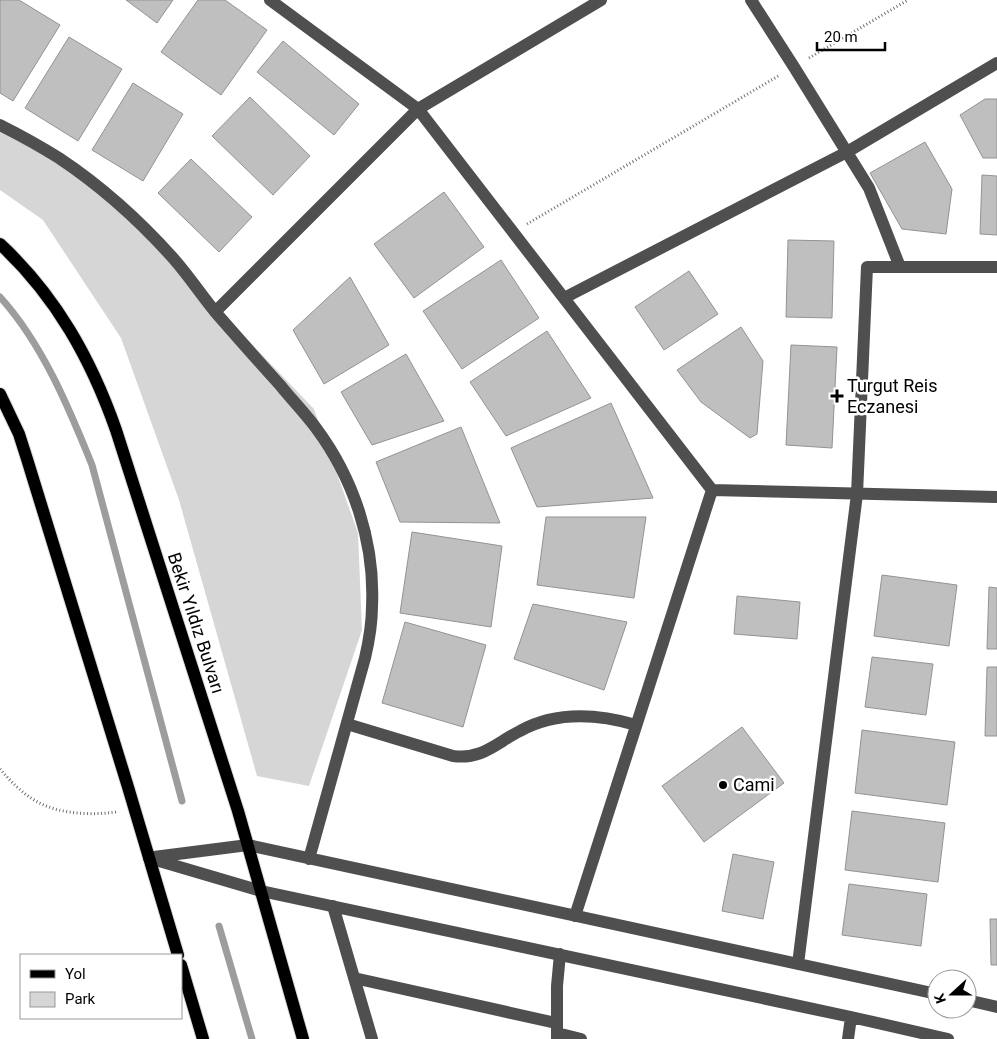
<svg xmlns="http://www.w3.org/2000/svg" width="997" height="1039" viewBox="0 0 997 1039" font-family="Roboto,sans-serif">
  <style>
    .green { fill: #d6d6d6 }
    .lines { fill: none; stroke-linecap: round; stroke-linejoin: round }
    .stream { stroke: #9d9d9d; stroke-width: 7 }
    .building { fill: #bfbfbf; stroke: #939393 }
    .major-casing { stroke: #dbdbdb; stroke-width: 14 }
    .path { stroke: #717171; stroke-width: 3; stroke-dasharray: 1 2.5; stroke-linecap: butt }
    .minor { stroke: #4f4f4f; stroke-width: 12 }
    .major { stroke: #000; stroke-width: 12 }
    .poi-dot { fill: #000; stroke: #fff; stroke-width: 2 }
    .labels { text-anchor: middle; stroke-width: 5; stroke-linejoin: round; paint-order: stroke }
    .poi-label { font-size: 18px; fill: #000; stroke: #fff; text-anchor: start }
    .street-label { font-size: 18px; fill: #000; stroke: #fff }
  </style>
  <rect width="100%" height="100%" fill="#fff"/>
  <!-- green -->
  <path class="green" d="M 0,125 L 97,183 L 314,409 L 358,533 L 362,630 L 309,786 L 257,776 L 179,500 L 121,338 L 43,220 L 0,190 Z"/>
  <g class="lines">
    <!-- stream -->
    <path class="stream" d="M 0,297 C 42,343 69,408 92,465 L 182,801
      M 219,926 L 252,1039"/>
  </g>
  <!-- building -->
  <path class="building" d="M 0,0 L 19,0 L 60,25 L 13,101 L 0,93 Z
    M 126,0 L 173,0 L 157,23 Z
    M 198,0 L 225,0 L 267,30 L 221,95 L 161,52 Z
    M 69,37 L 122,69 L 78,141 L 25,108 Z
    M 283,41 L 359,104 L 334,135 L 257,72 Z
    M 133,83 L 183,114 L 143,181 L 92,150 Z
    M 250,97 L 310,156 L 273,195 L 212,136 Z
    M 985,99 L 997,99 L 997,158 L 983,158 L 960,115 Z
    M 925,142 L 952,189 L 946,234 L 902,229 L 870,173 Z
    M 191,159 L 252,217 L 219,252 L 158,193 Z
    M 982,175 L 997,176 L 997,235 L 980,234 Z
    M 444,192 L 484,247 L 414,298 L 374,244 Z
    M 788,240 L 834,241 L 832,318 L 786,317 Z
    M 501,260 L 539,318 L 462,369 L 423,311 Z
    M 689,271 L 718,314 L 664,350 L 635,307 Z
    M 350,277 L 389,345 L 324,384 L 293,330 Z
    M 741,327 L 763,361 L 757,434 L 750,438 L 701,402 L 677,370 Z
    M 547,331 L 591,398 L 506,436 L 470,382 Z
    M 791,345 L 837,347 L 832,448 L 786,445 Z
    M 406,354 L 444,421 L 372,445 L 341,392 Z
    M 611,403 L 653,498 L 537,507 L 511,448 Z
    M 461,427 L 500,523 L 400,522 L 376,462 Z
    M 546,517 L 646,517 L 634,598 L 537,585 Z
    M 412,532 L 502,546 L 491,627 L 400,613 Z
    M 882,575 L 957,585 L 949,646 L 874,636 Z
    M 989,587 L 997,588 L 997,649 L 987,649 Z
    M 737,596 L 800,602 L 797,639 L 734,634 Z
    M 533,604 L 627,622 L 604,690 L 514,659 Z
    M 405,622 L 486,645 L 463,727 L 382,703 Z
    M 872,657 L 933,664 L 926,715 L 865,707 Z
    M 987,667 L 997,667 L 997,736 L 985,736 Z
    M 742,727 L 784,783 L 704,842 L 662,786 Z
    M 862,730 L 955,742 L 947,805 L 855,793 Z
    M 852,811 L 945,823 L 938,882 L 845,870 Z
    M 733,854 L 774,862 L 763,919 L 722,911 Z
    M 849,884 L 927,894 L 921,946 L 842,935 Z
    M 990,919 L 997,919 L 997,965 L 991,965 Z"/>
  <g class="lines">
    <defs>
      <path id="major" d="M 0,244 C 56,296 91,359 116,430 L 238,811 L 303,1039
        M 0,394 L 19,434 L 27,459 L 128,787 L 178,955
        M 181,965 L 203,1039"/>
    </defs>
    <!-- major casing -->
    <use href="#major" class="major-casing"/>
    <!-- path -->
    <path class="path" d="M 809,58 L 908,0
      M 527,224 L 780,75
      M 0,769 C 7,777 14,785 23,792 C 48,814 85,816 117,812"/>
    <!-- minor -->
    <path class="minor" d="M 270,0 L 418,109 L 712,490
      M 751,0 L 794,67 L 869,188 L 900,267
      M 0,125 C 20,135 40,146 59,158 C 101,186 139,220 173,258 C 189,276 202,296 217,314 C 238,338 259,362 280,385 C 292,400 305,413 316,428 C 354,479 375,543 372,606 C 372,623 369,641 365,658 L 309,859
      M 564,298 L 847,152 L 997,63
      M 215,312 L 418,109 L 601,0
      M 712,490 L 997,497
      M 347,724 L 453,756 C 482,760 496,743 520,731 C 556,711 598,714 636,725
      M 154,857 L 248,845 L 937,994
      M 149,858 L 261,891 L 851,1017 L 948,1039
      M 333,906 L 372,1039
      M 575,916 L 712,490
      M 798,964 L 857,494 L 867,267 L 997,267
      M 354,978 L 556,1023
      M 967,1000 L 997,1007
      M 557,1033 L 581,1039
      M 557,1039 L 557,986 L 560,954
      M 848,1039 L 851,1017"/>
    <!-- major -->
    <use href="#major" class="major"/>
  </g>
  <!-- markers -->
  <g class="poi-dot">
    <path d="M834.5 388.5h5v5h5v5h-5v5h-5v-5h-5v-5h5z"/>
    <circle cx="723" cy="785" r="5"/>
  </g>
  <g class="labels">
    <!-- poi labels -->
    <g class="poi-label">
      <text x="847" y="392">Turgut Reis<tspan x="847" dy="21">Eczanesi</tspan></text>
      <text x="733" y="791">Cami</text>
    </g>
    <!-- street labels -->
    <g class="street-label">
      <text transform="translate(196 623) rotate(72)" y="6">Bekir Yıldız Bulvarı</text>
    </g>
  </g>
  <!-- legend -->
  <rect x="20" y="954" width="162" height="65" fill="#ffffff" stroke="#999999"/>
  <rect x="30" y="970" width="25" height="8" fill="#000000" stroke="#999999"/>
  <text x="65" y="979" font-size="15" fill="#000000">Yol</text>
  <rect x="30" y="992" width="25" height="15" fill="#d6d6d6" stroke="#999999"/>
  <text x="65" y="1004" font-size="15" fill="#000000">Park</text>
  <!-- north arrow -->
  <g transform="translate(952 994) rotate(249)"><circle r="24" fill="#ffffff" stroke="#999999"/>
  <path d="M0-4L9 19L0 12L-9 19Z" fill="#000000"/>
  <text y="-8" font-size="14" font-weight="bold" text-anchor="middle" fill="#000000">K</text>
  </g>
  <!-- scale -->
  <path d="M817 42v8h68v-8" fill="none" stroke="#000000" stroke-width="2.5"/>
  <text x="824" y="42" font-size="15" fill="#000000" stroke="#ffffff" stroke-width="4" paint-order="stroke">20 m</text>
</svg>
